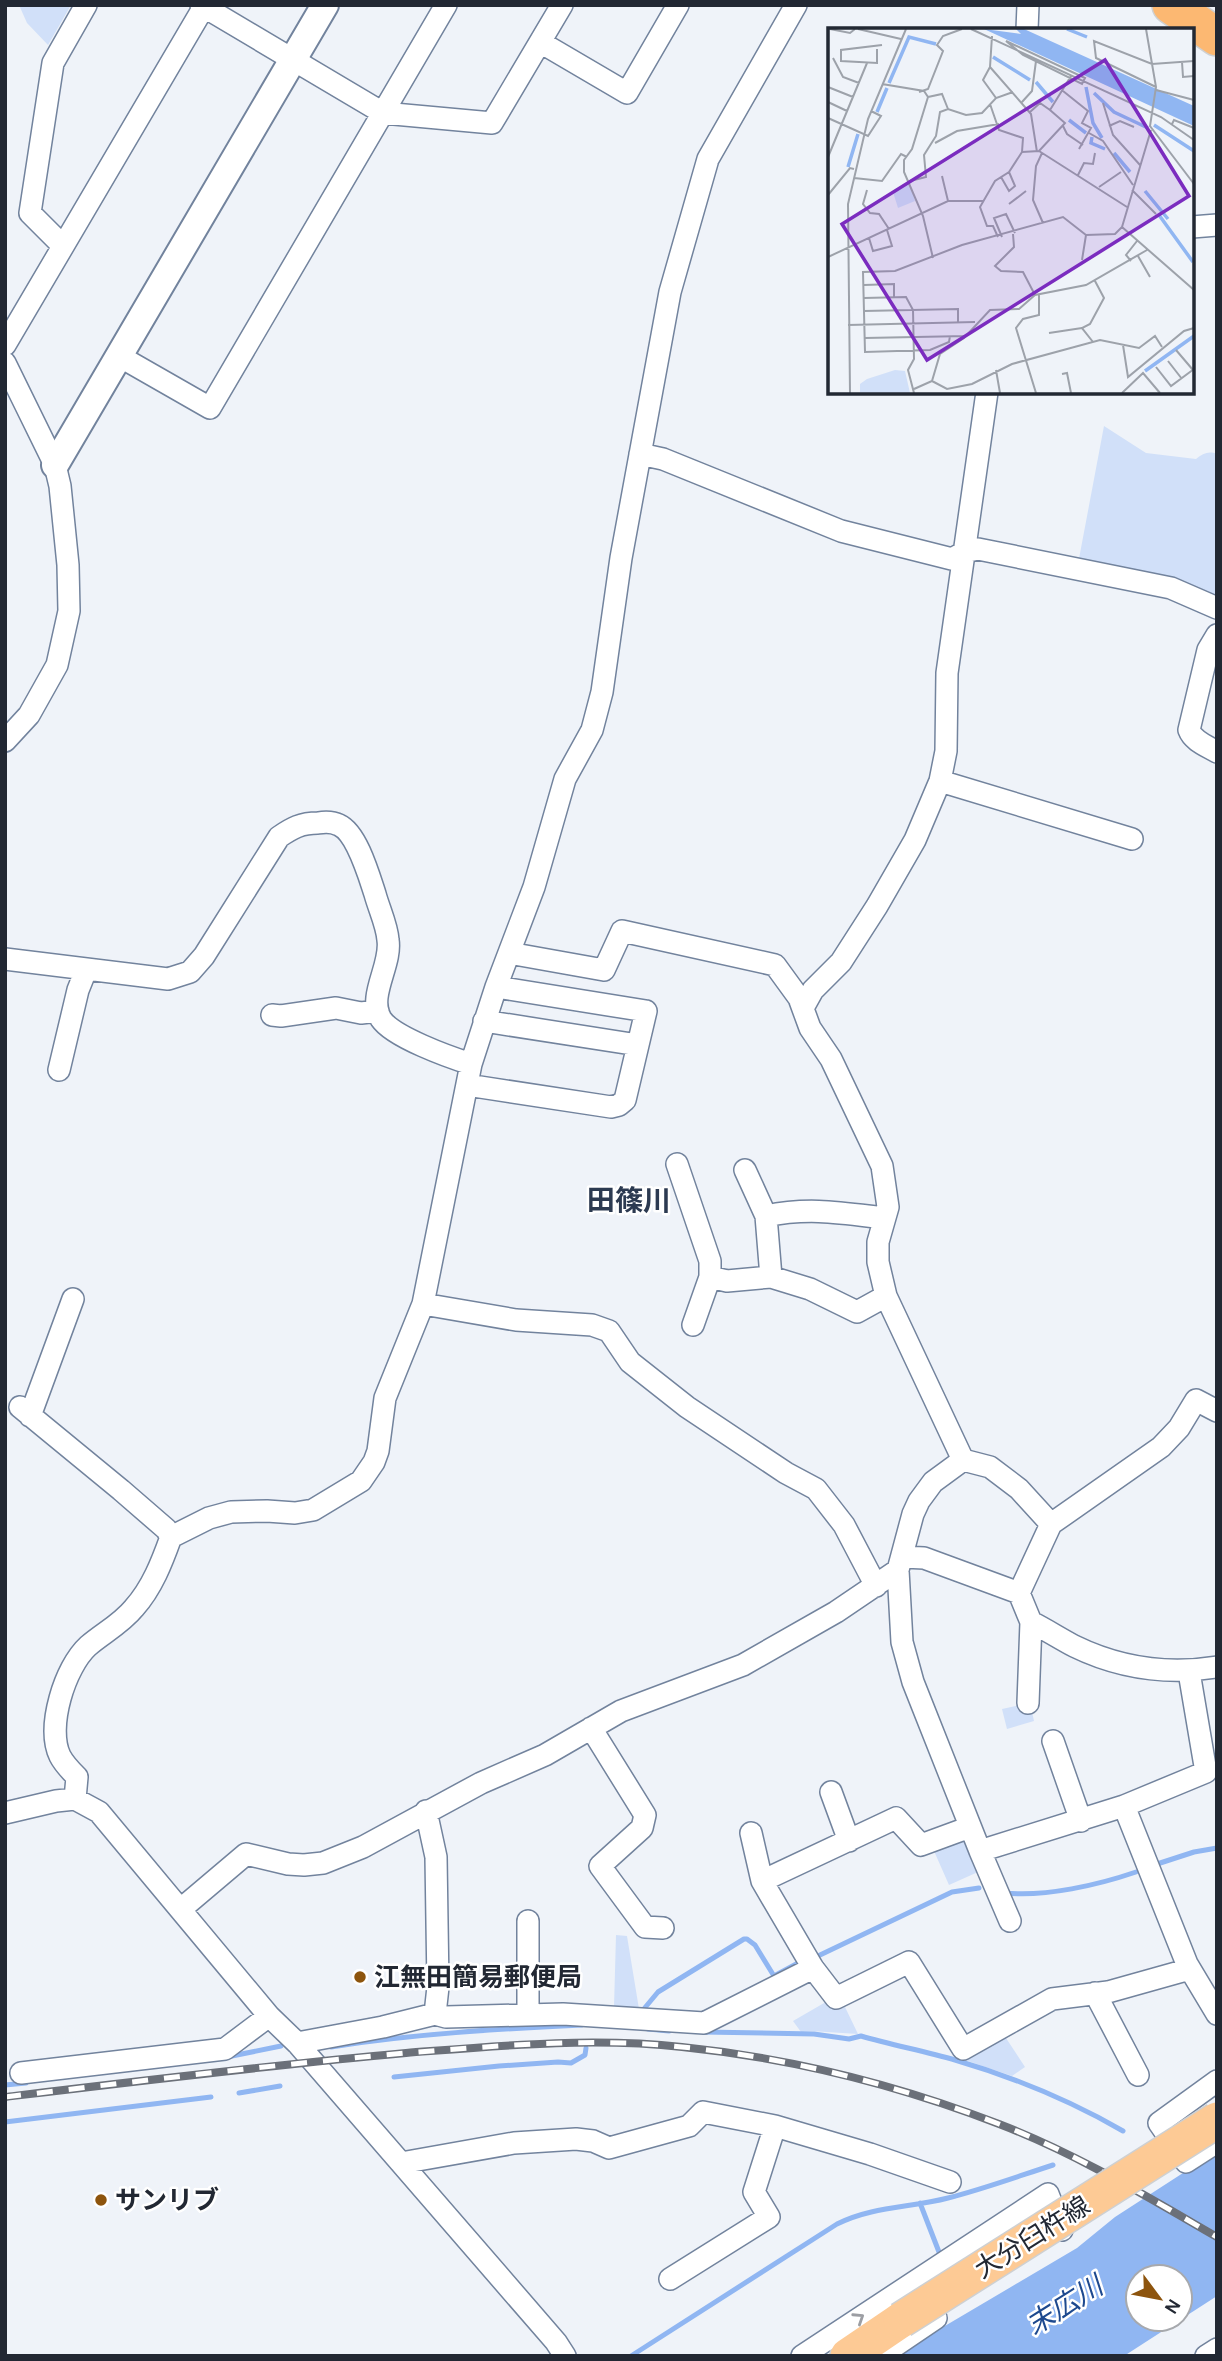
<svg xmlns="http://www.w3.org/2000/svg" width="1222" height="2361" viewBox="0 0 1222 2361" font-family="Karla,'Noto Sans JP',sans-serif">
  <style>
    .green { fill: #d1e0f9 }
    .water { fill: #90b6f2; fill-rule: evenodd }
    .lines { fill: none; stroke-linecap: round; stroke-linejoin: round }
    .stream { stroke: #90b6f2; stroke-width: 5 }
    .minor-casing { stroke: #72839d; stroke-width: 24 }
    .tertiary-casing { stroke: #72839d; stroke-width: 30 }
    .primary-casing { stroke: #ced0d2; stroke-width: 38 }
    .trunk-casing { stroke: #ced0d2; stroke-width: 40 }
    .minor { stroke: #fff; stroke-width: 21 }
    .tertiary { stroke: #fff; stroke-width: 26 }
    .primary { stroke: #fdca95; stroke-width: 35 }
    .trunk { stroke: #fcb872; stroke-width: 37 }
    .rail-casing { stroke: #6b7079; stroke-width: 8 }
    .rail { stroke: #fff; stroke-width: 5; stroke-dasharray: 16; stroke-linecap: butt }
    .primary-bridge-casing { stroke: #ced0d2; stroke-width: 38; stroke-linecap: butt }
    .primary-bridge { stroke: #fdca95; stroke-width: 35 }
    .oneway { stroke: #9c9ea3 }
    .poi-dot { fill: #8d540d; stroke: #fff; stroke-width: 2.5 }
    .labels { text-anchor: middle; stroke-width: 5; stroke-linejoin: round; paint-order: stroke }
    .poi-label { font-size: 26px; font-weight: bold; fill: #222833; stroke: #fff; text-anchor: start }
    .street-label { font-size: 26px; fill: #222833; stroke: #fff }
    .neighbourhood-label { font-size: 28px; font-weight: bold; fill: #2c3a51; stroke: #fff }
    .water-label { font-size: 28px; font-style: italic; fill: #1d498f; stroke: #fff }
    .inset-river { fill: none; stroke: #90b6f2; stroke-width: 3.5 }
    .inset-road { fill: none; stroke: #9da2aa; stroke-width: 2 }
    .view { fill: #7b2cbf; fill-opacity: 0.15; stroke: #7b2cbf; stroke-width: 3.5 }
    .inset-edge { fill: none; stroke: #222833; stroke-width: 3.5 }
  </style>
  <rect width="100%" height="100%" fill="#eff3f9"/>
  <!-- green -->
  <path class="green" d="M 19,5 L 71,5 L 48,45 L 27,23 Z
    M 1104,426 L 1146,453 L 1196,459 C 1203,453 1209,451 1217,454 L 1217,604 L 1078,564 Z
    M 1030,1703 L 1034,1721 L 1007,1729 L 1002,1709 Z
    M 963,1838 L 978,1872 L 949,1885 L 934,1851 Z
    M 616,1935 L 627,1936 L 639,2009 L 614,2007 Z
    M 831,1999 L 838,2010 L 845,2007 L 858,2034 L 811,2031 L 801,2032 L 793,2021 Z
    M 1004,2035 L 1025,2067 L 1012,2076 L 965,2060 Z"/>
  <!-- water -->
  <path class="water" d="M 1217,2151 L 1217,2296 L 1124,2356 L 894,2356 L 1077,2248 L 1115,2217 ZM 1138,2277 L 1180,2277 L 1180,2319 L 1138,2319 Z"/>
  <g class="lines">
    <!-- stream -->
    <path class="stream" d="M 1154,1865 L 1194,1852 L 1217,1848
      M 1005,1893 C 1046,1897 1098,1885 1136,1872
      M 820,1955 L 952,1892 L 979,1888
      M 643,2010 L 658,1992 L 744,1939 L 747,1939 L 755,1945 L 774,1976 L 800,1962
      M 648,2029 L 669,2031
      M 703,2032 L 814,2034 L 849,2039 L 861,2036 C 892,2045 924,2051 955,2060 C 1013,2077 1071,2101 1123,2131
      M 331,2047 C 414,2034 497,2029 582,2025
      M 227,2057 L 281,2046
      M 394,2077 L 499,2066 L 558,2062 L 571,2063 L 585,2055 L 586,2048
      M 5,2085 L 26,2083
      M 239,2093 L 280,2086
      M 5,2122 L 211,2097
      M 920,2203 L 939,2252
      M 631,2356 L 837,2224 C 873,2206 910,2208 948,2198 C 984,2189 1019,2176 1053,2165"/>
    <defs>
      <path id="minor" d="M 201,5 L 383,113 L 492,123 L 562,5
        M 1027,30 L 1028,5
        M 540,42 L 627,93 L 678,5
        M 1192,227 L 1217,225
        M 63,246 L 30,213 L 53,63 L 86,5
        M 5,345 L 205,5
        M 119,356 L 210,408 L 446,5
        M 5,363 L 55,465 L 60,486 L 68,565 L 69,611 L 57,665 L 29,715 L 5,741
        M 640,454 L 663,459 L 841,531 L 952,559 L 964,552 L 978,549 L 1171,588 L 1217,608
        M 1217,635 L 1208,650 L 1189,730 C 1193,741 1207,746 1217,752
        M 940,781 L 1132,839
        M 509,953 L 604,970 L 622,931 L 775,965 L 799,998 L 810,1028 L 831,1059 L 882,1166 L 888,1207 L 878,1242 L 878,1262 L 886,1296 L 963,1460 L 990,1467 L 1019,1489 L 1051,1524 L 1161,1447 L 1179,1428 L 1196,1400 L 1217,1411
        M 5,959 L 168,979 L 190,972 L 204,956 L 279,837 C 292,828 301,823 318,823 C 324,822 333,822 339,825 C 357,833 369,876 375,894 C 379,909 387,925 388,940 C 392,965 367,996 381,1019 C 393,1037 449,1057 471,1064
        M 803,1008 L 813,990 L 841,962 L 877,906 L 915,840 L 940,781 L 946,751 L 947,673 L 987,392
        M 272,1015 L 281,1016 L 336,1008 L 361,1013 L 378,1011
        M 484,1021 L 638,1045
        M 59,1070 L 78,990 L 86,970
        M 467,1085 L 611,1107 L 619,1105 L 625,1100 L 646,1011 L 496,987
        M 677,1164 L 710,1261 L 710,1277 L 693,1325
        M 745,1170 L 766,1216
        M 884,1218 C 842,1213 809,1207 766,1216 L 771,1277 L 810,1289 L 857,1312 L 886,1296
        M 710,1277 L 727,1281 L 771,1277
        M 423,1304 L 516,1320 L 592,1325 L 609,1331 L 630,1362 L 687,1407 L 786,1473 L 816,1489 L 844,1525 L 876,1586
        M 20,1407 L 121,1490 L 166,1529 L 171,1537
        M 30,1416 L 73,1299
        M 963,1460 L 933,1482 L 919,1501 L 913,1514 L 898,1570 L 902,1642 L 913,1682 L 980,1851 L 1124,1806 L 1187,1964 L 1217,2014
        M 903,1557 L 924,1558 L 1019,1593 L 1031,1622 C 1045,1629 1059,1638 1074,1646 C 1119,1668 1167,1675 1217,1667
        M 1019,1593 L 1051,1524
        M 1028,1703 L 1031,1622
        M 591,1728 L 645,1815 L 642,1828 L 600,1866 L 645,1927 L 663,1928
        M 1053,1741 L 1081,1821
        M 831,1792 L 849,1841
        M 75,1799 L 77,1777 C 71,1771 64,1764 60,1756 C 46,1727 65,1667 88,1646 C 103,1633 121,1624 134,1608 C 152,1588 162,1562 171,1537 L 209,1518 L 231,1512 L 267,1511 L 295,1513 L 313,1510 L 361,1481 L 374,1462 L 378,1451 L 385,1398 L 423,1304 L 471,1064 L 496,987 L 534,887 L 565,779 L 592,730 L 602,692 L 621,558 L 670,292 L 708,159 L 796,5
        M 1124,1806 L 1206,1772 L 1189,1672
        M 426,1811 L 436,1857 L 438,1987 L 435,2014
        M 5,1813 L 56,1801 L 75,1799 L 99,1812 L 269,2016 L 297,2043 L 556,2342 L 565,2356
        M 751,1833 L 762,1881 L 813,1968 L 836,1998 L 909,1962 L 963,2049 L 1052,1999 L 1108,1992 L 1190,1969
        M 980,1851 L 1010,1921
        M 762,1881 L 896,1818 L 921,1845 L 970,1827
        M 181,1909 L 246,1854 L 288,1864 L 304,1865 L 323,1863 L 363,1847 L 481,1783 L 545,1755 L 621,1711 L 743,1665 L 836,1612 L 898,1570
        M 1095,1993 L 1138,2075
        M 528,2015 L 528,1921
        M 297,2043 L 383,2027 L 435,2014 L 446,2017 L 563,2014 L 704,2023 L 813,1968
        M 21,2073 L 225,2049 L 269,2016
        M 1217,2081 L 1159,2123 L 1186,2162 L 1217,2142
        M 401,2163 L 514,2143 L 576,2139 L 593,2141 L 609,2148 L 689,2126 L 703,2112 L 775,2126 L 870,2154 L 950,2182
        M 670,2279 L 769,2217 L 754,2192 L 775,2126
        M 802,2356 L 1048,2194 L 1062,2230
        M 880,2356 L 936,2318
        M 1206,2356 L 1217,2349"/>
      <path id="tertiary" d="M 55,465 L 325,5"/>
      <path id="primary" d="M 848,2356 L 901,2320"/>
      <path id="trunk" d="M 1171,5 L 1217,37"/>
    </defs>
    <!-- minor casing -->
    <use href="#minor" class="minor-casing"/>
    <!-- tertiary casing -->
    <use href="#tertiary" class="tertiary-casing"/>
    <!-- primary casing -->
    <use href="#primary" class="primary-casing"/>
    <!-- trunk casing -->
    <use href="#trunk" class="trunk-casing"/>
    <!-- minor -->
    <use href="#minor" class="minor"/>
    <!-- tertiary -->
    <use href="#tertiary" class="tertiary"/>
    <!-- primary -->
    <use href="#primary" class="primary"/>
    <!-- trunk -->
    <use href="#trunk" class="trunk"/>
    <defs>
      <path id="rail" d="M 5,2097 C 139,2081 272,2065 406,2053 C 497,2046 590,2037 682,2047 C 790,2058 898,2085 999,2124 C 1075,2153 1146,2196 1217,2237"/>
    </defs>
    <!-- rail casing -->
    <use href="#rail" class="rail-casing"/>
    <!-- rail -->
    <use href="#rail" class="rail"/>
    <defs>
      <path id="primary-bridge" d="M 901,2320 L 1217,2120"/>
    </defs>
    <!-- primary-bridge casing -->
    <use href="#primary-bridge" class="primary-bridge-casing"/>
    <!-- primary-bridge -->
    <use href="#primary-bridge" class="primary-bridge"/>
  </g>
  <!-- one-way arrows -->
  <defs><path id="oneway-chevron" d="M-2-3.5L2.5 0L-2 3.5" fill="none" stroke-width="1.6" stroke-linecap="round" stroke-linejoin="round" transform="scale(1.75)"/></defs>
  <use class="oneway" href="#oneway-chevron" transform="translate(859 2318) rotate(-33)"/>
  <!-- markers -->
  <g class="poi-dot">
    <circle cx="360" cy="1977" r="7"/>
    <circle cx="101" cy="2200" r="7"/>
  </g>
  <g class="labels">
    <!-- poi labels -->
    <g class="poi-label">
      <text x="374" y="1986">江無田簡易郵便局</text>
      <text x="115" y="2209">サンリブ</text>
    </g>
    <!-- street labels -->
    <g class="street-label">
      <text transform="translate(1032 2237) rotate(-32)" y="9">大分臼杵線</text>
    </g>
    <!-- neighbourhood labels -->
    <g class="neighbourhood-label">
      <text x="629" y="1210">田篠川</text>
    </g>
    <!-- water labels -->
    <g class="water-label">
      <text transform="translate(1064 2305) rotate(-32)" y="10">末広川</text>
    </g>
  </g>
  <!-- overview -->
  <g transform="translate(828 28)">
    <rect width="366" height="366" fill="#eff3f9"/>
    <path d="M 81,153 L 87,173 L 70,180 L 65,164 ZM 67,342 L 77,343 L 82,365 L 32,365 L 32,356 L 39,351 Z" fill="#d1e0f9"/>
    <path d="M 156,1 L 193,6 L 188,1 L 196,1 L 366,78 L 366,98 Z" fill="#90b6f2"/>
    <path class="inset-river" d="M 239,1 L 259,9M 165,29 L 202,52M 208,54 L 225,74M 61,55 L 81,9 L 108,16M 258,59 L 265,95 L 274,110M 266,65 L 286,84 L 320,100M 49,84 L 59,60M 241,92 L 258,105M 326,97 L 366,123M 264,109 L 263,115 L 277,121M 286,125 L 302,144M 20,139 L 30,106M 317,163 L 340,191M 331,187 L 365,234M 317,343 L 366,308"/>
    <path class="inset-road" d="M 2,1 L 22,5 L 27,1M 30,1 L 73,11M 143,1 L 333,89 L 366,112M 318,1 L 328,59 L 322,98 L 366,156M 164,8 L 162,39 L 155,52 L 168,70M 178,13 L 257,50 L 254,56 L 195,27 ZM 49,21 L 49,35 L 13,33 L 13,22 L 54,17M 5,30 L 15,49 L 31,55M 354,34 L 355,49 L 366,48M 162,39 L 203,86 L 209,124M 54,56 L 96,63 L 100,69M 0,59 L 25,69M 328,59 L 268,30 L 266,13 L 324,36 L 366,33M 328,62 L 366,72M 235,63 L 260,83 L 254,95 L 263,100 L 251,121M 91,64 L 100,61 L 115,23 L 109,17 L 115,8 L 134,1M 100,69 L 84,121 L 76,132 L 76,144 L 95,188 L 105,230M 100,69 L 114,66 L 120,81M 0,74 L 19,83M 194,74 L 204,63 L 208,33M 275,75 L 285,107 L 312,137M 162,76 L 171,102 L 195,110 L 194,124 L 181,144 L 167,153 L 152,179 L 159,198 L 165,198 L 170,209M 202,84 L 212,75 L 222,82M 0,90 L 40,108 L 53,88 L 43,83M 344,96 L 346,92 L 366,100M 235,98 L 239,106 L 255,117M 281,98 L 292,93 L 306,99M 261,105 L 275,113 L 305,157M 107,115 L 129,103 L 171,96M 211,123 L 299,179M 194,124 L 211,123 L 237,95 L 222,82 L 243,48M 214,125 L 208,138 L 205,172 L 215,195M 0,129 L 39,35M 250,147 L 256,135 L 265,136 L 267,125M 114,148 L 120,173M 173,149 L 181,163 L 187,158 L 181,144M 26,150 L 54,153 L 73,126 L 79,129M 82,153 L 98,149 L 96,127 L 108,108 L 112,84 L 120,81 L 138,87 L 154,85 L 168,70 L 185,64M 271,159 L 293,144M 39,162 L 35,176 L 42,185 L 51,186 L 61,201M 304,162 L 328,186M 0,167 L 22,140 L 26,141M 181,176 L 198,163M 294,199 L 366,262M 185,206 L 186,219 L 167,238 L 173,243 L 195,244 L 207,267M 174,209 L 166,190 L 178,186 L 187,205M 41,210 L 45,223 L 64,218 L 59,202M 310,228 L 322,249M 0,229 L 120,173 L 155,173M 254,232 L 258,207M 303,233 L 298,227 L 309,213M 36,257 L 66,256 L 66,269M 36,270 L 78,269 L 85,282 L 86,331 L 80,342 L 86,365M 36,283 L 130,281 L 130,294M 20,297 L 147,294M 221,305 L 254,300M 122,308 L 121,314 L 102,322 L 37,324 L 35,244 L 67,243 L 134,217 L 235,189 L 258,207 L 287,206 L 294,199 L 323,102M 37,310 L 138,308M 265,314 L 254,300 L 262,296 L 276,270 L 267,253M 295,317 L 300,349 L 356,303 L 366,300M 348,322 L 365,342M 340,333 L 354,351M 328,339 L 343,358 L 366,341M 168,342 L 172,365M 234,346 L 239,345 L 243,365M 104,353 L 119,361 L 144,356 L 184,336 L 272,312 L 311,320 L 327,308 L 334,319M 86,361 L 104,353 L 112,326 L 136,310 L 162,282 L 191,281 L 207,267 L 258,257 L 319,222M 22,365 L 20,176 L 40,91 L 78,1M 208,365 L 188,300 L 195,291 L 211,287 L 211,267M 294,365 L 315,345 L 332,365"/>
    <path class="view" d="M 277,32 L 361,168 L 99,332 L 14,196 Z"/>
    <rect width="366" height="366" class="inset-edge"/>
  </g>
  <!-- border -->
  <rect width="1222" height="2361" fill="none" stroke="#222833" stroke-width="14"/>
  <!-- north arrow -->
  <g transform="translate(1159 2298) rotate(122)"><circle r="33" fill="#ffffff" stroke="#a7a9ad" stroke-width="2"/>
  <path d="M0-5L12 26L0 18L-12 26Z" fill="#8d540d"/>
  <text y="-10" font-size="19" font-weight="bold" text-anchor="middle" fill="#222833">N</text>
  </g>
</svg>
